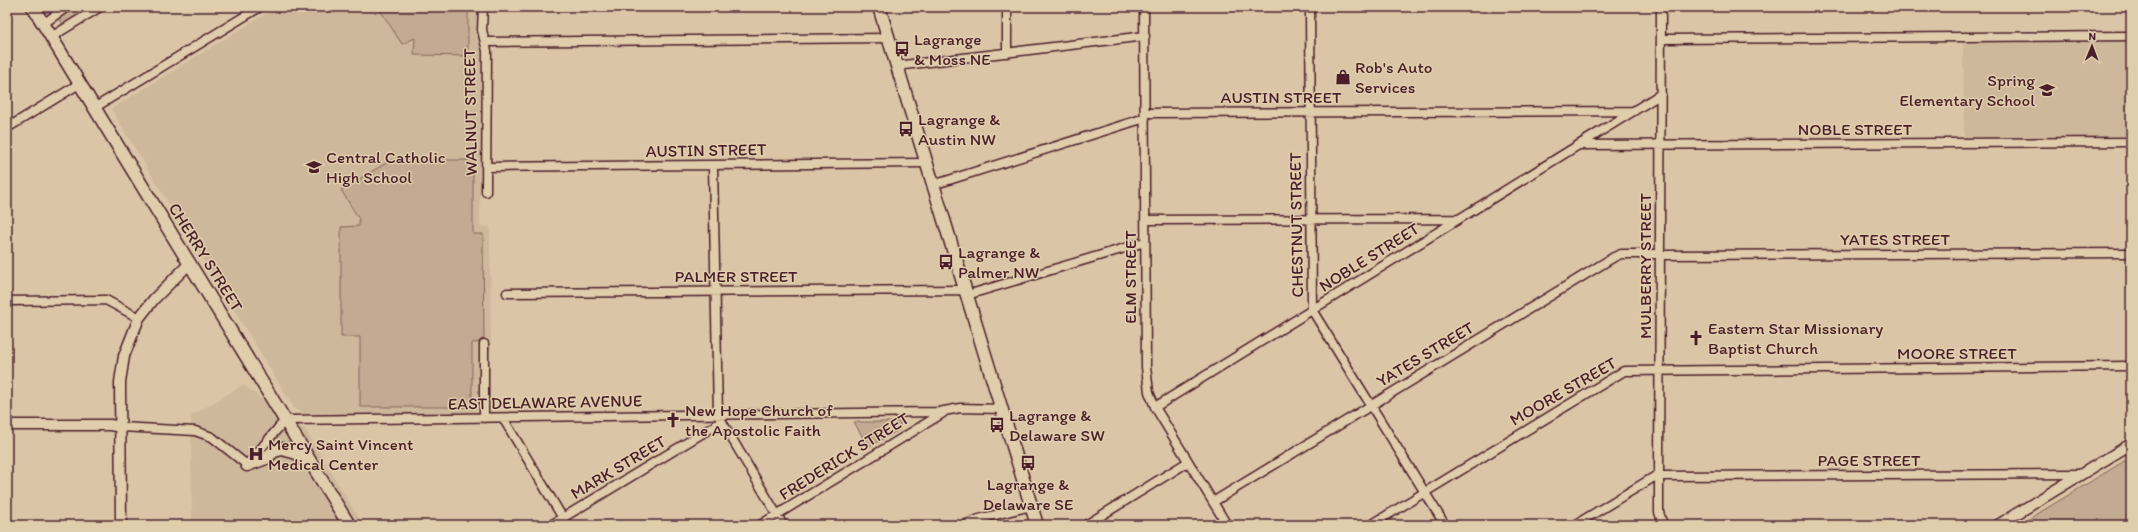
<svg xmlns="http://www.w3.org/2000/svg" width="2138" height="532" viewBox="0 0 2138 532" font-family="Itim,sans-serif">
  <style>
    .built { fill: #ceb89c }
    .green { fill: #c3aa92; stroke: #86645e }
    .lines { fill: none; stroke-linecap: round; stroke-linejoin: round }
    .minor-casing { stroke: #4a1f2b; stroke-width: 11 }
    .tertiary-casing { stroke: #4a1f2b; stroke-width: 13 }
    .secondary-casing { stroke: #4a1f2b; stroke-width: 15 }
    .minor { stroke: #e0cdab; stroke-width: 8 }
    .tertiary { stroke: #e0cdab; stroke-width: 10 }
    .secondary { stroke: #e0cdab; stroke-width: 12 }
    .labels { text-anchor: middle; stroke-width: 3; stroke-linejoin: round; paint-order: stroke }
    .poi-label { font-size: 17px; fill: #4a1f2b; stroke: #e0cdab; text-anchor: start }
    .street-label { font-size: 17px; fill: #4a1f2b; stroke: #e0cdab }
  </style>
  <rect width="100%" height="100%" fill="#dac6a6"/>
  <filter id="ink" filterUnits="userSpaceOnUse"><feTurbulence type="fractalNoise" baseFrequency=".025" numOctaves="2"/><feDisplacementMap in="SourceGraphic" scale="8" xChannelSelector="R" yChannelSelector="G"/><feConvolveMatrix kernelMatrix="1 2 1 2 8 2 1 2 1" color-interpolation-filters="sRGB"/></filter>
  <g filter="url(#ink)">
    <!-- built -->
    <path class="built" d="M 277,7 L 479,7 L 481,52 L 480,226 L 490,227 L 491,350 L 479,351 L 477,413 L 304,414 L 294,408 L 111,109 Z
      M 1963,41 L 2131,41 L 2131,138 L 1964,138 Z
      M 243,385 L 305,429 L 363,525 L 192,525 L 191,416 Z"/>
    <!-- green -->
    <path class="green" d="M 73,7 L 93,7 L 63,25 L 59,17 Z
      M 378,7 L 468,7 L 468,56 L 414,55 L 415,38 L 402,44 Z
      M 391,160 L 473,160 L 473,234 L 483,234 L 484,342 L 472,343 L 472,407 L 360,407 L 360,337 L 341,337 L 341,227 L 359,226 L 359,219 L 341,190 Z
      M 854,422 L 900,422 L 899,430 L 868,447 Z
      M 2131,457 L 2131,525 L 2019,525 Z"/>
    <g class="lines">
      <defs>
        <path id="minor" d="M 483,7 L 482,30 L 487,51 L 486,192
          M 1144,7 L 1146,367 L 1149,392 L 1155,407 L 1227,525
          M 1310,7 L 1312,310 L 1445,525
          M 1661,7 L 1659,476 L 1659,512 L 1663,525
          M 43,24 L 67,7
          M 51,37 L 100,7
          M 1661,39 L 2131,36
          M 485,42 L 888,38
          M 1007,53 L 1007,7
          M 896,66 L 1145,36
          M 94,108 L 260,7
          M 1145,113 L 1634,111
          M 7,128 L 79,84
          M 1580,145 L 2131,142
          M 713,165 L 718,415 L 783,525
          M 486,167 L 926,163
          M 933,185 L 1145,118
          M 1145,220 L 1458,219
          M 1660,255 L 2131,253
          M 507,293 L 965,290
          M 967,295 L 1145,242
          M 7,301 L 106,300 L 139,318
          M 1155,407 L 1661,94
          M 484,418 L 484,344
          M 503,418 L 567,525
          M 121,427 L 195,431 L 212,437 L 247,465 L 285,420 L 939,412 L 960,408 L 1002,409
          M 1659,476 L 2080,474
          M 1213,502 L 1614,257 L 1621,254 L 1660,254
          M 551,525 L 721,422
          M 760,525 L 943,413
          M 964,525 L 979,519 L 1031,506
          M 1086,525 L 1188,462
          M 1371,525 L 1624,371 L 2131,366
          M 1575,525 L 1659,474"/>
        <path id="tertiary" d="M 7,425 L 110,425 L 121,427
          M 121,525 L 120,382 L 124,356 L 139,318 L 154,299 L 190,263
          M 1998,525 L 2131,444"/>
        <path id="secondary" d="M 33,7 L 349,525
          M 879,7 L 1037,525
          M 247,465 L 266,458 L 274,451 L 282,449 L 297,453 L 307,463"/>
      </defs>
      <!-- minor casing -->
      <use href="#minor" class="minor-casing"/>
      <!-- tertiary casing -->
      <use href="#tertiary" class="tertiary-casing"/>
      <!-- secondary casing -->
      <use href="#secondary" class="secondary-casing"/>
      <!-- minor -->
      <use href="#minor" class="minor"/>
      <!-- tertiary -->
      <use href="#tertiary" class="tertiary"/>
      <!-- secondary -->
      <use href="#secondary" class="secondary"/>
    </g>
  </g>
  <!-- icons -->
  <defs>
    <symbol id="bus-bare" viewBox="-9 -9 18 18"><path d="M-5-6H5V4H4V6H2V4H-2V6H-4V4H-5ZM-3.5-4V0h7V-4ZM-3.5 1.2v1.5H-2V1.2ZM2 1.2v1.5H3.5V1.2Z" fill="#4a1f2b" stroke="#e0cdab" stroke-width="2.5" paint-order="stroke"/></symbol>
    <symbol id="shop-bare" viewBox="-9 -9 18 18"><path d="M-5-2.5h2.3a2.7 3.5 0 0 1 5.4 0H5L5.5 6h-11ZM-1.5-2.5h3a1.5 2.3 0 0 0-3 0Z" fill="#4a1f2b" stroke="#e0cdab" stroke-width="2.5" paint-order="stroke"/></symbol>
    <symbol id="school-bare" viewBox="-9 -9 18 18"><path d="M0-5L7-2L0 1L-7-2ZM-4 1L0 2.5L4 1V4Q0 6-4 4Z" fill="#4a1f2b" stroke="#e0cdab" stroke-width="2.5" paint-order="stroke"/></symbol>
    <symbol id="church-bare" viewBox="-9 -9 18 18"><path d="M-1.2-6h2.4v3.5h3.3v2.4h-3.3V6h-2.4V-.1h-3.3v-2.4h3.3Z" fill="#4a1f2b" stroke="#e0cdab" stroke-width="2.5" paint-order="stroke"/></symbol>
    <symbol id="hospital-bare" viewBox="-9 -9 18 18"><path d="M-5-5h3v3.5h4V-5h3V5h-3V1.5h-4V5h-3Z" fill="#4a1f2b" stroke="#e0cdab" stroke-width="2.5" paint-order="stroke"/></symbol>
  </defs>
  <g fill-rule="evenodd">
    <use href="#bus-bare" x="891" y="38" width="22" height="22"/>
    <use href="#shop-bare" x="1332" y="66" width="22" height="22"/>
    <use href="#school-bare" x="2036" y="79" width="22" height="22"/>
    <use href="#bus-bare" x="895" y="118" width="22" height="22"/>
    <use href="#school-bare" x="303" y="156" width="22" height="22"/>
    <use href="#bus-bare" x="935" y="251" width="22" height="22"/>
    <use href="#church-bare" x="1685" y="327" width="22" height="22"/>
    <use href="#church-bare" x="662" y="409" width="22" height="22"/>
    <use href="#bus-bare" x="986" y="414" width="22" height="22"/>
    <use href="#hospital-bare" x="245" y="443" width="22" height="22"/>
    <use href="#bus-bare" x="1017" y="452" width="22" height="22"/>
  </g>
  <g class="labels">
    <!-- poi labels -->
    <g class="poi-label">
      <text x="914" y="45">Lagrange<tspan x="914" dy="20">&amp; Moss NE</tspan></text>
      <text x="1355" y="73">Rob's Auto<tspan x="1355" dy="20">Services</tspan></text>
      <text x="2035" y="86" text-anchor="end">Spring<tspan x="2035" dy="20">Elementary School</tspan></text>
      <text x="918" y="125">Lagrange &amp;<tspan x="918" dy="20">Austin NW</tspan></text>
      <text x="326" y="163">Central Catholic<tspan x="326" dy="20">High School</tspan></text>
      <text x="958" y="258">Lagrange &amp;<tspan x="958" dy="20">Palmer NW</tspan></text>
      <text x="1708" y="334">Eastern Star Missionary<tspan x="1708" dy="20">Baptist Church</tspan></text>
      <text x="685" y="416">New Hope Church of<tspan x="685" dy="20">the Apostolic Faith</tspan></text>
      <text x="1009" y="421">Lagrange &amp;<tspan x="1009" dy="20">Delaware SW</tspan></text>
      <text x="268" y="450">Mercy Saint Vincent<tspan x="268" dy="20">Medical Center</tspan></text>
      <text x="1028" y="490" text-anchor="middle">Lagrange &amp;<tspan x="1028" dy="20">Delaware SE</tspan></text>
    </g>
    <!-- street labels -->
    <g class="street-label">
      <text x="1281" y="103">AUSTIN STREET</text>
      <text transform="translate(470 112) rotate(-91)" y="6">WALNUT STREET</text>
      <text x="1855" y="135">NOBLE STREET</text>
      <text transform="translate(706 150) rotate(-1)" y="6">AUSTIN STREET</text>
      <text transform="translate(1296 225) rotate(-91)" y="6">CHESTNUT STREET</text>
      <text x="1895" y="245">YATES STREET</text>
      <text transform="translate(206 257) rotate(58)" y="6">CHERRY STREET</text>
      <text transform="translate(1369 257) rotate(-32)" y="6">NOBLE STREET</text>
      <text transform="translate(1645 266) rotate(-90)" y="6">MULBERRY STREET</text>
      <text x="736" y="282">PALMER STREET</text>
      <text transform="translate(1130 277) rotate(-90)" y="6">ELM STREET</text>
      <text x="1957" y="359">MOORE STREET</text>
      <text transform="translate(1425 354) rotate(-31)" y="6">YATES STREET</text>
      <text transform="translate(1563 391) rotate(-30)" y="6">MOORE STREET</text>
      <text transform="translate(545 402) rotate(-1)" y="6">EAST DELAWARE AVENUE</text>
      <text transform="translate(844 456) rotate(-32)" y="6">FREDERICK STREET</text>
      <text x="1869" y="466">PAGE STREET</text>
      <text transform="translate(618 467) rotate(-31)" y="6">MARK STREET</text>
    </g>
  </g>
  <!-- margin -->
  <rect width="2138" height="532" fill="none" stroke="#e0cdab" stroke-width="24"/>
  <rect x="12" y="12" width="2114" height="508" fill="none" stroke="#4a1f2b" stroke-width="1.5" filter="url(#ink)"/>
  <!-- north arrow -->
  <g transform="translate(2092 46) rotate(1)" stroke="#e0cdab" stroke-width="3" paint-order="stroke">
  <path d="M0-3L7 15L0 10L-7 15Z" fill="#4a1f2b"/>
  <text y="-6" font-size="11" font-weight="bold" text-anchor="middle" fill="#4a1f2b">N</text>
  </g>
</svg>
